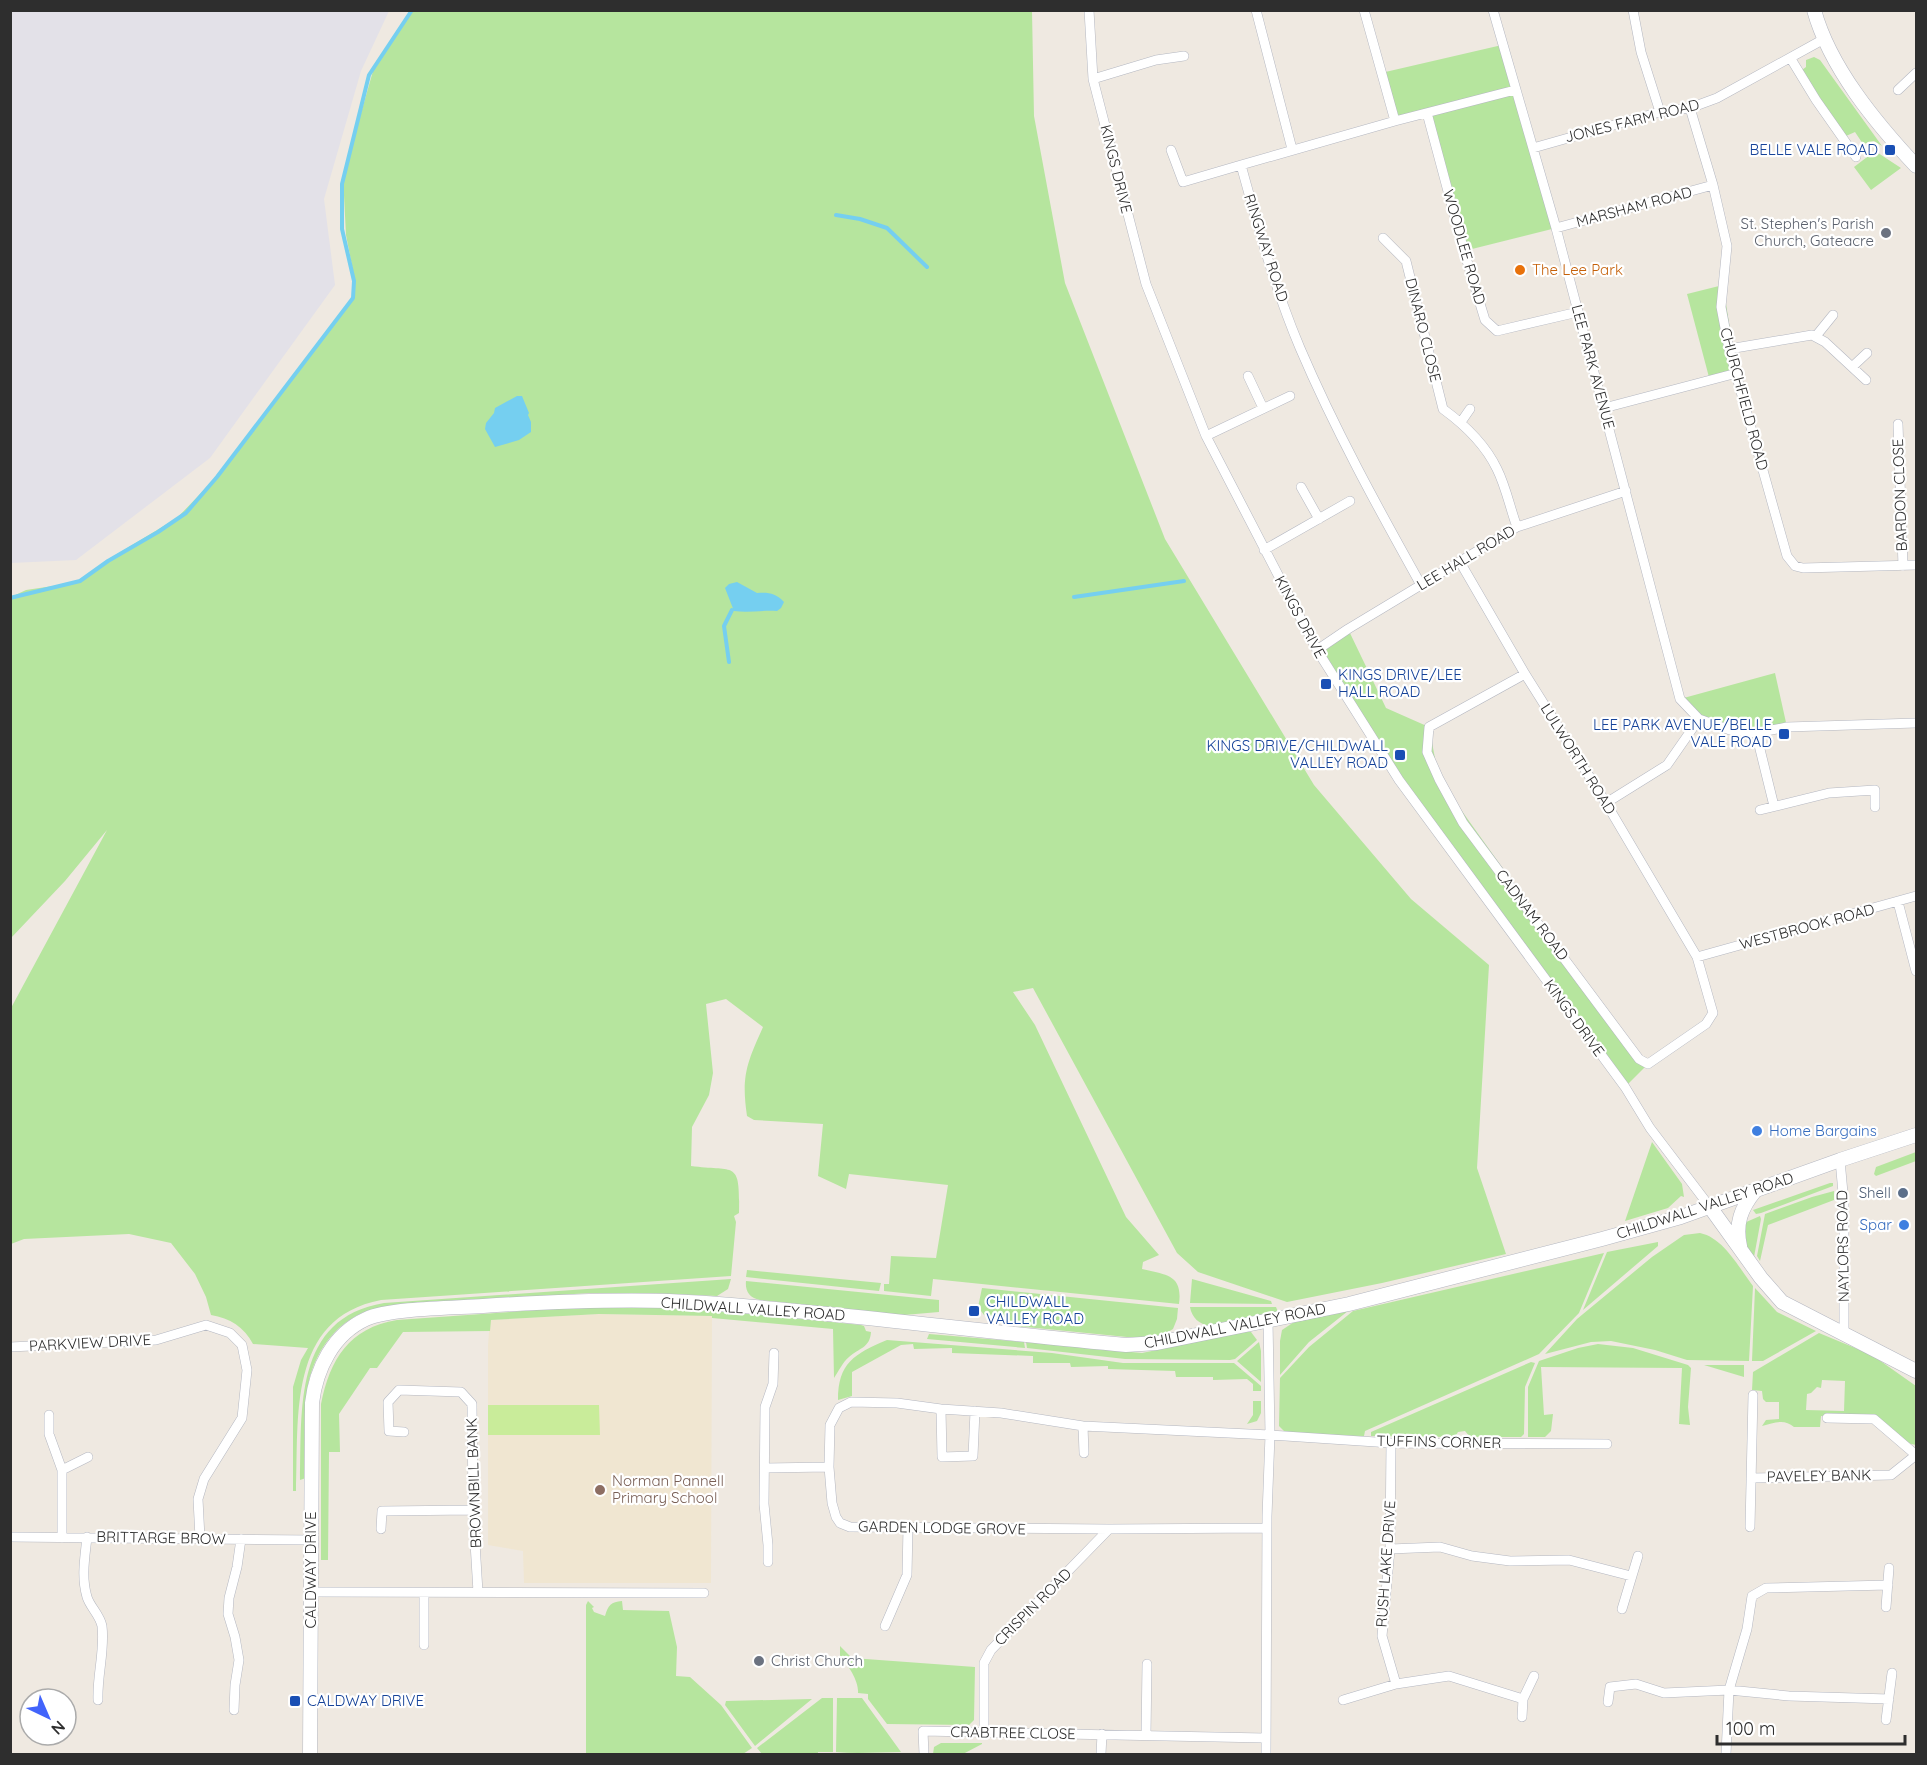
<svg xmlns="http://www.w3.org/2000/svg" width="1927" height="1765" viewBox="0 0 1927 1765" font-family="Quicksand,sans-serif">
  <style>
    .industrial { fill: #e3e1e8 }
    .education { fill: #f0e6d1 }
    .green { fill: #b6e59e; fill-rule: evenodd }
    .pitch { fill: #c9ec9a }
    .water { fill: #75cff0 }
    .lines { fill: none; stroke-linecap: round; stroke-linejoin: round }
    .stream { stroke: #75cff0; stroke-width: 4 }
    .street-casing { stroke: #b4b7c1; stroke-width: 10 }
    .secondary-casing { stroke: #b4b7c1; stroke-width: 15 }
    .street { stroke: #fff; stroke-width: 9 }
    .secondary { stroke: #fff; stroke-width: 14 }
    .transit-dot { fill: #1a4fb4; stroke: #fff; stroke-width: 2 }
    .worship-dot { fill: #6b7280; stroke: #fff; stroke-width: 2 }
    .food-dot { fill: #e8710a; stroke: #fff; stroke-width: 2 }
    .shop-dot { fill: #3f7fe0; stroke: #fff; stroke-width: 2 }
    .service-dot { fill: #5c6f8a; stroke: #fff; stroke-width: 2 }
    .education-dot { fill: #8d6e63; stroke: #fff; stroke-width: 2 }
    .labels { text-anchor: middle; stroke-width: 4.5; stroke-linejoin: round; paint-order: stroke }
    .street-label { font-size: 15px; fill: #2e2e2e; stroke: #fff }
    .transit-label { font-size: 15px; fill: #164399; stroke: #fff; text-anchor: end }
    .worship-label { font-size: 15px; fill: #5b616d; stroke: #fff; text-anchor: end }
    .food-label { font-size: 15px; fill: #c56008; stroke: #fff; text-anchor: start }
    .shop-label { font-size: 15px; fill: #366cbe; stroke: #fff; text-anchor: start }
    .service-label { font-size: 15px; fill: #4e5e75; stroke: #fff; text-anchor: end }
    .education-label { font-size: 15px; fill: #785e54; stroke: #fff; text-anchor: start }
  </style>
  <rect width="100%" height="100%" fill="#efe9e1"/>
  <!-- industrial -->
  <path class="industrial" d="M 10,11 L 389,11 L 361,71 L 324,199 L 335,285 L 210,458 L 76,560 L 11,563 Z"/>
  <!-- education -->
  <path class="education" d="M 599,1314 L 712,1316 L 711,1583 L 524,1583 L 523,1551 L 488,1545 L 488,1345 L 490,1320 Z"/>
  <!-- green -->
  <path class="green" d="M 411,11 L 1032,11 L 1034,116 L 1065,283 L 1165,539 L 1314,785 L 1411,899 L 1489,965 L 1477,1168 L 1506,1254 L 1382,1283 L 1287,1302 L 1198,1272 L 1177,1253 L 1033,988 L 1013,992 L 1035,1025 L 1126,1217 L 1159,1255 L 1143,1262 L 1142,1269 C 1166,1275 1183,1274 1179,1304 L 933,1279 L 931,1296 L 884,1291 L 884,1284 L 889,1284 L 891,1256 L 936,1258 L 948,1185 L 849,1174 L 846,1189 L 818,1176 L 823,1124 L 754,1120 L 747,1116 C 741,1076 747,1063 763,1027 L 726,999 L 706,1004 L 713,1073 L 709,1095 L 692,1127 L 691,1166 C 736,1172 740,1159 739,1213 L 734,1216 L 736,1222 L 731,1276 L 381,1300 C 287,1318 299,1418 296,1491 L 293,1491 L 293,1387 L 301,1360 L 308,1348 L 253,1344 C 244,1327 230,1318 211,1315 L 206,1297 L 195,1274 L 171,1243 L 129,1234 L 24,1239 L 11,1244 L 11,1008 L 107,830 L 65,881 L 11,938 L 11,597 L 26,590 L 80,582 L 104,562 L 177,518 L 227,466 L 354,296 L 354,276 L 346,235 L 343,176 L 373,71 Z
    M 1502,45 L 1556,228 L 1464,251 L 1427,113 L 1395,121 L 1381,73 Z
    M 1814,57 L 1820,60 L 1882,146 L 1874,141 L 1863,144 L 1855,132 L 1846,136 L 1829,115 L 1802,70 L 1806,67 L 1806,60 Z
    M 1875,151 L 1901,168 L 1871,190 L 1854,167 Z
    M 1723,285 L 1737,373 L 1710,381 L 1687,294 Z
    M 1348,629 L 1386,708 L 1429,727 L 1439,779 L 1639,1059 L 1648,1064 L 1625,1087 L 1381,752 L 1317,650 Z
    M 1775,673 L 1787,727 L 1746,732 L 1710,723 L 1680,699 Z
    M 1652,1142 L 1682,1184 L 1684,1197 L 1681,1196 L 1668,1208 L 1625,1221 Z
    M 1916,1152 L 1916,1161 L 1876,1176 L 1874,1174 L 1876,1167 Z
    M 1830,1183 L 1833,1183 L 1833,1186 L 1761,1213 L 1756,1214 L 1753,1210 Z
    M 1834,1191 L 1834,1200 L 1768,1225 L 1760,1261 L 1757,1256 L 1765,1214 L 1812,1197 Z
    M 1760,1216 L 1761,1219 L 1754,1257 L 1745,1243 L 1744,1223 Z
    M 1700,1233 C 1724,1238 1739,1268 1753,1286 L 1749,1361 L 1687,1360 L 1655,1350 L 1611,1341 L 1591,1342 L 1545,1354 L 1577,1319 L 1652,1257 L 1684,1235 Z
    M 1658,1242 L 1658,1246 L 1583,1310 L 1607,1252 Z
    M 1604,1253 L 1579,1313 L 1539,1354 L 1365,1431 L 1364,1436 L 1293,1435 L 1285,1432 L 1279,1426 L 1280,1378 L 1309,1347 L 1353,1311 Z
    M 747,1270 L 881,1283 L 879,1291 L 746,1277 Z
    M 731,1279 L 728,1289 L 717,1296 L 649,1293 L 589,1293 L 383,1307 C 343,1313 316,1346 308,1385 C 302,1413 306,1449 306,1478 L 300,1480 C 302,1410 293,1318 384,1303 Z
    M 1192,1279 L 1271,1301 L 1272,1304 L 1190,1303 Z
    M 746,1281 L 939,1300 L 939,1312 L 904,1315 L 760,1300 C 749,1298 745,1291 746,1281 Z
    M 982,1288 L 1178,1308 L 1177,1319 L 1173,1329 L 1163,1335 L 1149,1337 L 1127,1337 L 1005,1325 L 1004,1322 L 984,1315 L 978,1307 Z
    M 1755,1288 L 1777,1312 L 1816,1331 L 1763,1361 L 1752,1361 Z
    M 643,1307 L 732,1312 L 861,1325 L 864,1326 L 866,1331 L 871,1332 C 870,1348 859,1348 849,1357 C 842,1363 839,1371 834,1378 L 833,1329 L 712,1318 L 712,1316 L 599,1314 L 491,1320 L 490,1331 L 403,1332 L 377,1368 L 370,1368 L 339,1414 L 340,1452 L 329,1452 L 328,1560 L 321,1560 L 321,1404 C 330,1359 349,1328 397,1320 L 565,1308 Z
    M 1190,1307 L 1276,1307 L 1278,1312 L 1210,1326 C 1199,1324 1192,1318 1190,1307 Z
    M 1348,1311 L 1309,1342 L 1280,1375 L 1280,1341 L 1282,1330 L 1294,1322 Z
    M 1243,1332 L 1251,1332 L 1257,1340 L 1235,1359 L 1230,1360 L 1125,1359 L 1027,1348 L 1026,1342 L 1142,1353 Z
    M 1819,1333 L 1872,1355 L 1916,1386 L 1916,1445 L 1907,1443 L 1864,1416 L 1821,1416 L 1820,1427 L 1794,1427 C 1784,1418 1774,1423 1762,1426 L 1766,1420 L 1779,1419 L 1779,1402 L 1766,1402 L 1763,1399 L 1762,1391 L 1752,1390 L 1753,1372 ZM 1822,1380 L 1845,1381 L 1844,1411 L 1806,1410 L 1807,1394 L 1811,1393 L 1817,1387 L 1821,1388 Z
    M 929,1334 L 1024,1342 L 1025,1348 L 927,1339 Z
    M 887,1340 L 1052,1353 L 1123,1363 L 1234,1363 L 1261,1386 L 1261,1391 L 1253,1391 L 1253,1384 L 1247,1379 L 1213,1380 L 1213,1377 L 1176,1377 L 1175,1371 L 1108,1369 L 1108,1366 L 1071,1367 L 1070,1363 L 1033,1363 L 1033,1356 L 952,1353 L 952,1348 L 914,1349 L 913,1344 L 901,1345 L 852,1372 L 852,1396 L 838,1400 C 838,1363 854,1354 887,1340 Z
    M 1259,1342 L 1261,1351 L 1261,1382 L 1237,1361 Z
    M 1598,1344 L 1633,1348 L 1688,1365 L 1691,1368 L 1688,1407 L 1690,1425 L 1679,1424 L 1682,1368 L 1541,1367 L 1544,1415 L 1553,1414 L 1551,1431 L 1545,1437 L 1528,1437 L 1528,1387 L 1539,1361 L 1578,1348 Z
    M 1531,1362 L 1535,1363 L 1525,1387 L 1524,1434 L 1521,1437 L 1470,1437 L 1465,1431 L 1458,1432 L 1455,1437 L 1371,1436 L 1371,1432 Z
    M 1704,1365 L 1744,1365 L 1744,1377 Z
    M 1253,1401 L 1261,1401 L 1261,1413 L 1257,1421 L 1247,1424 L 1253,1415 Z
    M 588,1601 L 594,1607 L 592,1608 L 594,1612 L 605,1616 C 608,1605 611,1602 622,1601 L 623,1610 L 669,1611 L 677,1647 L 676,1676 L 690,1677 L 721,1705 L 752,1748 L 743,1754 L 586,1754 L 586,1605 Z
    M 840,1646 L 852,1658 L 975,1667 L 974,1720 L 969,1725 L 887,1724 L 868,1699 L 868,1694 L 858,1693 C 859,1682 849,1665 840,1658 Z
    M 822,1698 L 833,1698 L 833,1752 L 818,1752 L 818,1754 L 762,1754 L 757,1748 Z
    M 837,1698 L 862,1698 L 901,1752 C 879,1752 858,1754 836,1752 Z
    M 812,1699 L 755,1746 L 725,1705 L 726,1701 Z
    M 941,1743 L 982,1743 L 982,1744 L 963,1754 L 933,1754 L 934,1747 Z"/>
  <!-- pitch -->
  <path class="pitch" d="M 488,1405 L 599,1405 L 600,1435 L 488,1435 Z"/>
  <!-- water -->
  <path class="water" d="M 517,396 L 522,396 L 529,413 L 528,415 L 531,422 L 531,432 L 519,440 L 495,447 L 485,429 L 486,423 L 494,413 L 495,408 Z
    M 737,582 L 757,593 C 768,592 776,593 784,602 L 781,608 L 777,611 C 762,610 749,613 734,611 L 725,588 L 729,584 Z"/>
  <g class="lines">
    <!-- stream -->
    <path class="stream" d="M 836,215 L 860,219 L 887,228 L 927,267
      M 1074,597 L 1184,581
      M 10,598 L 80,581 L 108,561 L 158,532 L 186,513 L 217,477 L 353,298 L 354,281 L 342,229 L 342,184 L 369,75 L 412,10
      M 729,662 L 724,626 L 732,610"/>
    <defs>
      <path id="street" d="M 1089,10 L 1093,79 L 1146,284 L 1206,436 L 1317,650 L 1399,780 L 1625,1087 L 1650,1128 L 1710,1207
        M 1256,10 L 1292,149
        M 1364,10 L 1395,121
        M 1493,10 L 1556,228 L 1680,699 L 1699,719 L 1730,730 L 1746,732 L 1756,733 L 1787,727 L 1916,723
        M 1633,10 L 1641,52 L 1660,112
        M 1791,59 L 1816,100 L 1856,157
        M 1093,79 L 1156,60 L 1184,56
        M 1898,90 L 1916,73
        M 1690,108 L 1713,185 L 1727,246 L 1721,307 L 1729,349 L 1787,556 L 1795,566 L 1803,568 L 1916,565
        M 1427,113 L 1464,251 L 1485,320 L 1497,331 L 1578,312
        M 1533,148 L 1660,112 L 1690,108 L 1717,98 L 1824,39
        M 1171,150 L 1183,182 L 1241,165
        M 1556,228 L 1713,185
        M 1383,238 L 1406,261 L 1443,409 C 1465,425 1485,444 1497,469 C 1506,487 1510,508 1517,527
        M 1816,336 L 1833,315
        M 1729,349 L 1812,335 L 1825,342 L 1866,380
        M 1852,367 L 1867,353
        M 1248,376 L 1263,408
        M 1604,408 L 1737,373
        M 1461,422 L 1470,409
        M 1898,424 L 1903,566
        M 1206,436 L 1290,396
        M 1301,487 L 1319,519
        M 1264,550 L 1350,501
        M 1460,562 L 1525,674 L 1606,803 L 1697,957 L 1713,1013 L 1706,1024 L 1648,1064 L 1639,1059 L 1463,823 L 1439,779 L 1427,752 L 1429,727 L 1525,674
        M 1421,585 C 1378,508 1335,430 1300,348 C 1275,289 1258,227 1241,165 L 1395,121 L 1515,90
        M 1317,650 L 1348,629 L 1517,527 L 1626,491
        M 1756,733 L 1774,806
        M 1606,803 L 1667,765 L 1699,719
        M 1760,810 L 1829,793 L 1875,790 L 1875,807
        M 1898,902 L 1916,971
        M 1697,957 L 1916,896
        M 1840,1160 L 1844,1204 L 1844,1332
        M 10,1347 L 156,1340 L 206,1325 L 230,1333 L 242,1345 L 247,1370 L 242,1418 L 204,1479 L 198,1499 L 200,1538
        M 941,1409 L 942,1457 L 973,1456 L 975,1411
        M 49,1415 L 49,1434 L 62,1470 L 88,1457
        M 1827,1418 L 1874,1419 L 1916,1455
        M 1083,1426 L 1084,1453
        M 404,1432 L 389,1431 L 388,1402 L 399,1390 L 461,1392 L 472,1404 L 473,1510 L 478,1592
        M 1391,1443 L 1390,1549 L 1382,1636 L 1396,1684
        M 765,1468 L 829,1467
        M 62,1470 L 62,1538
        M 1751,1478 L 1891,1475 L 1916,1455
        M 1750,1527 L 1753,1395
        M 1267,1528 L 1109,1529 L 850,1527 L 840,1523 L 836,1517 L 832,1503 L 829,1467 L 830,1425 L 839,1408 L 851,1402 L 897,1403 L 941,1409 L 1001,1413 L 1083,1426 L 1270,1435 L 1391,1443 L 1607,1444
        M 381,1529 L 382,1511 L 473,1510
        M 10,1537 L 312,1540
        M 87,1537 C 85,1557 81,1577 87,1597 C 90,1607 100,1615 102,1626 C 105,1651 97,1675 98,1700
        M 1390,1549 L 1440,1547 L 1472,1556 L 1510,1561 L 1569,1560 L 1631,1576
        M 768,1562 L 768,1545 L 764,1504 L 765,1407 L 773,1384 L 774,1353
        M 311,1592 L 704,1593
        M 1886,1607 L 1889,1568
        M 1622,1609 L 1638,1556
        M 885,1626 L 907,1575 L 908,1527
        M 424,1645 L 424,1593
        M 1343,1700 L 1396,1684 L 1449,1676 L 1523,1699
        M 1608,1702 L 1610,1687 L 1636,1684 L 1664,1693 L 1729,1690 L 1789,1696 L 1889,1699
        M 234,1710 L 235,1685 L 239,1660 L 235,1637 L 228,1614 L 229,1598 L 237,1567 L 241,1539
        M 1522,1717 L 1523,1699 L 1534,1676
        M 1886,1720 L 1892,1673
        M 984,1733 L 984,1663 L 991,1650 L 1109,1529
        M 1146,1735 L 1147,1664
        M 924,1754 L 923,1731 L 1265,1738
        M 1101,1754 L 1102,1734
        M 1266,1754 L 1267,1516 L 1270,1435 L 1268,1320
        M 1726,1754 L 1729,1690 L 1747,1629 L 1752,1596 L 1766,1588 L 1888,1585"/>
      <path id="secondary" d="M 1814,10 C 1830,68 1876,123 1916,166
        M 1710,1207 L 1761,1278 L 1782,1302 L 1916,1371
        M 1740,1246 C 1735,1224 1741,1208 1755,1191
        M 310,1754 L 312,1403 C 316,1369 333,1334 366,1319 C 391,1308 453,1308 483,1306 C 545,1302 607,1299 669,1301 C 722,1303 775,1309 828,1314 C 927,1324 1027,1336 1126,1345 L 1157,1343 L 1349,1304 L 1602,1239 L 1681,1217 L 1840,1160 L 1916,1135"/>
    </defs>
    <!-- street casing -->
    <use href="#street" class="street-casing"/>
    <!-- secondary casing -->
    <use href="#secondary" class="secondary-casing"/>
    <!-- street -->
    <use href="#street" class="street"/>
    <!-- secondary -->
    <use href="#secondary" class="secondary"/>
  </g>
  <!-- markers -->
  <g class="transit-dot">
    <rect x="1884" y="144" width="12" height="12" rx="3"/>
    <rect x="1320" y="678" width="12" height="12" rx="3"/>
    <rect x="1778" y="728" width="12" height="12" rx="3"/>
    <rect x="1394" y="749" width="12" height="12" rx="3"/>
    <rect x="968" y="1305" width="12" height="12" rx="3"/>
    <rect x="289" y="1695" width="12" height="12" rx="3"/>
  </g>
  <g class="worship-dot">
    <circle cx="1886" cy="233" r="6"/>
    <circle cx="759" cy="1661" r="6"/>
  </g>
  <circle class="food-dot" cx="1520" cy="270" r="6"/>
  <g class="shop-dot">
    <circle cx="1757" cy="1131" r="6"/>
    <circle cx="1904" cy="1225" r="6"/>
  </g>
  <circle class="service-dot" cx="1903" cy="1193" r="6"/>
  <circle class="education-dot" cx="600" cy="1490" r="6"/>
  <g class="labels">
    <!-- street labels -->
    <g class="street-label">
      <text transform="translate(1632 121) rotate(-14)" y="5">JONES FARM ROAD</text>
      <text transform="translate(1116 169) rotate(76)" y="5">KINGS DRIVE</text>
      <text transform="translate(1634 207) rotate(-15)" y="5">MARSHAM ROAD</text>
      <text transform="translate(1464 247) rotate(74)" y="5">WOODLEE ROAD</text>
      <text transform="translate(1266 248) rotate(72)" y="5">RINGWAY ROAD</text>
      <text transform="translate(1423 330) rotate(76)" y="5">DINARO CLOSE</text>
      <text transform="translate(1593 367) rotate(75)" y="5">LEE PARK AVENUE</text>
      <text transform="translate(1744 399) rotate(75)" y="5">CHURCHFIELD ROAD</text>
      <text transform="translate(1900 495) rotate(-92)" y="5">BARDON CLOSE</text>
      <text transform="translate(1466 558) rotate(-31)" y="5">LEE HALL ROAD</text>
      <text transform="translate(1300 617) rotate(62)" y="5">KINGS DRIVE</text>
      <text transform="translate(1578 759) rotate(58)" y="5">LULWORTH ROAD</text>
      <text transform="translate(1532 915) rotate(53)" y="5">CADNAM ROAD</text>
      <text transform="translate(1807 927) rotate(-15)" y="5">WESTBROOK ROAD</text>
      <text transform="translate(1574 1018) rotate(54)" y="5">KINGS DRIVE</text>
      <text transform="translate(1705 1206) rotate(-18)" y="5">CHILDWALL VALLEY ROAD</text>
      <text transform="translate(1843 1246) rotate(-91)" y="5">NAYLORS ROAD</text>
      <text transform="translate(753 1309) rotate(4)" y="5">CHILDWALL VALLEY ROAD</text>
      <text transform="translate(1235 1326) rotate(-11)" y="5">CHILDWALL VALLEY ROAD</text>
      <text transform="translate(90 1343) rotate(-3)" y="5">PARKVIEW DRIVE</text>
      <text transform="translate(1439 1442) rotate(1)" y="5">TUFFINS CORNER</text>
      <text transform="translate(1819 1476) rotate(-1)" y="5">PAVELEY BANK</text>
      <text transform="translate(474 1483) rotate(-92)" y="5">BROWNBILL BANK</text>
      <text transform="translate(942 1528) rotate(1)" y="5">GARDEN LODGE GROVE</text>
      <text transform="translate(161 1538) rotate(1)" y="5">BRITTARGE BROW</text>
      <text transform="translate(1386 1564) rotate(-86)" y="5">RUSH LAKE DRIVE</text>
      <text transform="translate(311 1570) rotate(-90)" y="5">CALDWAY DRIVE</text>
      <text transform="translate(1033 1607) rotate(-45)" y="5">CRISPIN ROAD</text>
      <text transform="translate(1013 1733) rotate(1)" y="5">CRABTREE CLOSE</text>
    </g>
    <!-- transit labels -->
    <g class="transit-label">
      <text x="1878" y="155">BELLE VALE ROAD</text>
      <text x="1338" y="680" text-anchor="start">KINGS DRIVE/LEE<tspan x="1338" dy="17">HALL ROAD</tspan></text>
      <text x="1772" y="730">LEE PARK AVENUE/BELLE<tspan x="1772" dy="17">VALE ROAD</tspan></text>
      <text x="1388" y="751">KINGS DRIVE/CHILDWALL<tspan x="1388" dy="17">VALLEY ROAD</tspan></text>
      <text x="986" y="1307" text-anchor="start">CHILDWALL<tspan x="986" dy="17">VALLEY ROAD</tspan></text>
      <text x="307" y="1706" text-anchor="start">CALDWAY DRIVE</text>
    </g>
    <!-- worship labels -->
    <g class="worship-label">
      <text x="1874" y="229">St. Stephen's Parish<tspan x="1874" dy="17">Church, Gateacre</tspan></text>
      <text x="771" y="1666" text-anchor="start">Christ Church</text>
    </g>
    <!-- food labels -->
    <g class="food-label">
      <text x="1532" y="275">The Lee Park</text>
    </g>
    <!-- shop labels -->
    <g class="shop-label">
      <text x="1769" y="1136">Home Bargains</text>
      <text x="1892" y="1230" text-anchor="end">Spar</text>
    </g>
    <!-- service labels -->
    <g class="service-label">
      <text x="1891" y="1198">Shell</text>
    </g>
    <!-- education labels -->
    <g class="education-label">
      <text x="612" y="1486">Norman Pannell<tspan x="612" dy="17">Primary School</tspan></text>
    </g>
  </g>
  <!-- border -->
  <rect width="1927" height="1765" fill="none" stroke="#2e2e2e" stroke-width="24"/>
  <!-- north arrow -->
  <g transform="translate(48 1717) rotate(136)"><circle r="28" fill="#ffffff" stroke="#ababab" stroke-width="1.5"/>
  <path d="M0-4.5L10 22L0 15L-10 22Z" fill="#4264fb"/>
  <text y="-9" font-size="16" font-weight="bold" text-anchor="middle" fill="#2e2e2e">N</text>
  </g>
  <!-- scale -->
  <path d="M1717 1735v9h188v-9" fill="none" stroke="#2e2e2e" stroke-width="3"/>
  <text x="1726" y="1735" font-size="18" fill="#2e2e2e" stroke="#ffffff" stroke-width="4.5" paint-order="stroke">100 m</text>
</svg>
